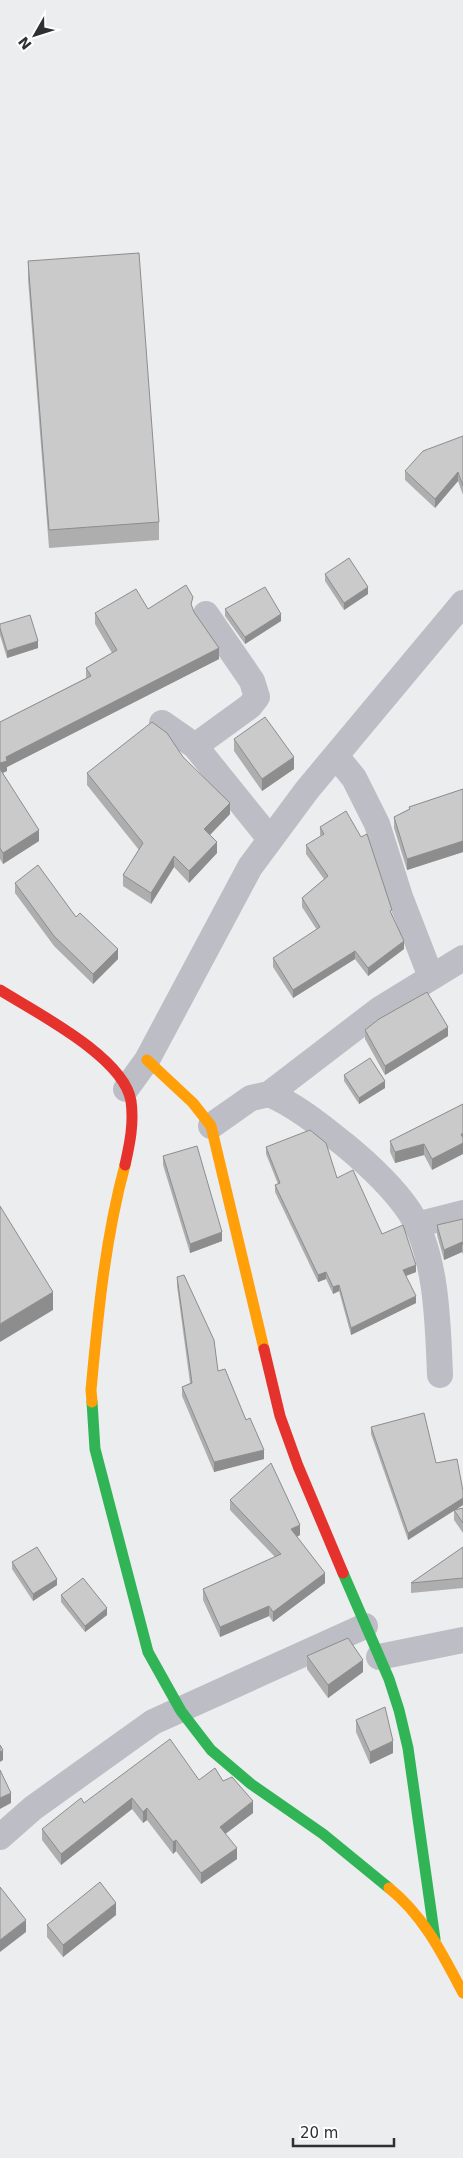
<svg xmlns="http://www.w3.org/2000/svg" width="463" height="2158" viewBox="0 0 463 2158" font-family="'DejaVu Sans',sans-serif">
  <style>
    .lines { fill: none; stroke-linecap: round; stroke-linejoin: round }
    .street { stroke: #bcbdc5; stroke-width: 26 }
    .fast { stroke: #30b455; stroke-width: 11 }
    .slow { stroke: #ff9f0a; stroke-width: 11 }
    .jam { stroke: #e5322d; stroke-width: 11 }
    .wall { fill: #aeaeaf }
    .shaded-wall { fill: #8d8d8e }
    .building { fill: #cacacb; stroke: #8d8d8e }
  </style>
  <rect width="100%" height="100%" fill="#ecedef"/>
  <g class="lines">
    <!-- street -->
    <path class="street" d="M 162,723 L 195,746 L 270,839
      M 195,746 L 250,706 L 257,697 L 252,681 L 206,614
      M 336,756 L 354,778 L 377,824 L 400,897 L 431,977
      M 126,1089 L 147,1060 L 250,867 L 307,790 L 463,603
      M 269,1094 C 297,1106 321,1126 345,1145 C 368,1164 392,1186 409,1211 C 437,1254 438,1325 440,1375
      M 211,1126 L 251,1098 L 269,1094 L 380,1009 L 463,958
      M 416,1225 L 463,1213
      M 379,1657 L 463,1640
      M 0,1837 L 33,1808 L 153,1722 L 365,1626"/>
    <!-- fast -->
    <path class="fast" d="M 92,1402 L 95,1449 L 148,1652 L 181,1711 L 211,1750 L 251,1784 L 323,1834 L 389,1888
      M 343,1573 L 389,1679 L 399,1710 L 408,1748 L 435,1939"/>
    <!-- slow -->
    <path class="slow" d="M 147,1060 L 193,1103 L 211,1126 L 264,1349
      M 92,1402 L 91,1390 C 98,1314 105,1239 125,1165
      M 389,1888 C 424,1916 443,1955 463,1993"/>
    <!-- jam -->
    <path class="jam" d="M 0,990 C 35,1012 124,1057 131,1101 C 134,1123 130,1143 125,1165
      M 264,1349 L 280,1416 L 298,1466 L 343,1573"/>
  </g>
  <!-- wall -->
  <path class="wall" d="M 28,261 L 159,522 L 159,540 L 49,548 L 28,279 Z
    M 463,436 L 463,495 L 458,481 L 435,508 L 405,480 L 405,471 Z
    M 325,574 L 368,594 L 344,610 L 325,581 Z
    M 192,608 L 219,659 L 7,767 L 7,771 L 3,773 L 39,841 L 3,864 L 0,859 L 0,722 L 86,678 L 86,668 L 112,653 L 95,624 L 95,613 L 148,609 Z
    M 225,609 L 281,621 L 245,644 L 225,616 Z
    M 0,624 L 38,648 L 7,658 L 0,635 Z
    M 234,739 L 294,769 L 262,791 L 234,751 Z
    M 183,757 L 230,814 L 210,835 L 217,853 L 189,883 L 174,867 L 151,904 L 123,886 L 123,875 L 139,850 L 87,785 L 87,773 Z
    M 463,789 L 463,852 L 407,870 L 394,828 L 394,817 L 409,809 L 409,807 Z
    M 320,827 L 392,914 L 404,949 L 368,976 L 355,959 L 293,998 L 273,967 L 273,958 L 317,930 L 302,907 L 302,898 L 324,879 L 306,854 L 306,845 L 321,836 L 320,835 Z
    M 15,883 L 76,917 L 118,959 L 93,984 L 54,946 L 15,893 Z
    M 365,1030 L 448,1036 L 385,1075 L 365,1039 Z
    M 344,1075 L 385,1088 L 359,1104 L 344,1081 Z
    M 463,1104 L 432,1170 L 424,1155 L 395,1163 L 390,1152 L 390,1141 Z
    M 266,1147 L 337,1178 L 382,1234 L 416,1272 L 406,1276 L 416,1303 L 351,1335 L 339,1291 L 333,1294 L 326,1279 L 318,1282 L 275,1192 L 275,1185 L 278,1184 L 266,1154 Z
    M 163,1156 L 222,1241 L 190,1253 L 163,1165 Z
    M 463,1219 L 463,1255 L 462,1252 L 444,1260 L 437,1235 L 437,1225 Z
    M 177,1277 L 218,1371 L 246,1420 L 264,1459 L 214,1472 L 182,1396 L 182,1387 L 190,1383 L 177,1286 Z
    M 371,1427 L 436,1463 L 463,1491 L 463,1505 L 455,1510 L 463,1508 L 463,1533 L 454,1520 L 454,1510 L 408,1540 L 371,1434 Z
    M 230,1500 L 300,1535 L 297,1537 L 325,1583 L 273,1622 L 269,1616 L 220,1637 L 203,1600 L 203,1589 L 275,1557 L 230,1510 Z
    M 463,1547 L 463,1588 L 411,1593 L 411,1583 Z
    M 12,1562 L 57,1585 L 33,1601 L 12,1569 Z
    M 61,1595 L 107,1615 L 85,1632 L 61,1602 Z
    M 307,1656 L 363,1672 L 328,1698 L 307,1669 Z
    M 356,1720 L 393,1753 L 370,1764 L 356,1732 Z
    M 199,1780 L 253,1813 L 225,1834 L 237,1859 L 201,1884 L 176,1851 L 173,1854 L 147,1820 L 143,1823 L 132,1809 L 61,1865 L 42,1840 L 42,1829 L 84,1803 Z
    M 116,1915 L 63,1957 L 47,1937 L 47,1925 Z"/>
  <!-- shaded-wall -->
  <path class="shaded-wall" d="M 458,472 L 458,481 L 435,508 L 435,499 Z
    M 368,587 L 368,594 L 344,610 L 344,603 Z
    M 281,614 L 281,621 L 245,644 L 245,637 Z
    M 38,641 L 38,648 L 7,658 L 7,651 Z
    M 219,648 L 219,659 L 7,767 L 7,771 L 0,774 L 0,763 L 6,757 Z
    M 294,757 L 294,769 L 262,791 L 262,779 Z
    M 230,803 L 230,814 L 204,841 L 204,829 Z
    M 39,830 L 39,841 L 3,864 L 3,853 Z
    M 463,841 L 463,852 L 407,870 L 407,859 Z
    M 217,842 L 217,853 L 189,883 L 189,871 Z
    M 174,856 L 174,867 L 151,904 L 151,893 Z
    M 404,941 L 404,949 L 368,976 L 368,968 Z
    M 118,949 L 118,959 L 93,984 L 93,974 Z
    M 355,951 L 355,959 L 293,998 L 293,990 Z
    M 448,1027 L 448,1036 L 385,1075 L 385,1066 Z
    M 385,1081 L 385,1088 L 359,1104 L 359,1098 Z
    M 461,1134 L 463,1134 L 463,1154 L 432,1170 L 432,1159 Z
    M 424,1144 L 424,1155 L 395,1163 L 395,1152 Z
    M 222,1232 L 222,1241 L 190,1253 L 190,1244 Z
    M 462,1242 L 462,1252 L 444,1260 L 444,1250 Z
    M 416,1265 L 416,1272 L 403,1277 L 403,1270 Z
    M 326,1272 L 326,1279 L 318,1282 L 318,1275 Z
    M 339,1285 L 339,1291 L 333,1294 L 333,1287 Z
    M 53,1292 L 53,1310 L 0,1342 L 0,1324 Z
    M 416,1296 L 416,1303 L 351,1335 L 351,1328 Z
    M 264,1450 L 264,1459 L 214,1472 L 214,1462 Z
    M 463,1498 L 463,1505 L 408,1540 L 408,1533 Z
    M 300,1525 L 300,1535 L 291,1539 L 291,1529 Z
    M 325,1573 L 325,1583 L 273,1622 L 273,1612 Z
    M 57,1579 L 57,1585 L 33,1601 L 33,1594 Z
    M 269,1606 L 269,1616 L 220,1637 L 220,1627 Z
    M 107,1608 L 107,1615 L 85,1632 L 85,1626 Z
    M 363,1660 L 363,1672 L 328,1698 L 328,1685 Z
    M 393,1741 L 393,1753 L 370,1764 L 370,1752 Z
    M 3,1750 L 3,1760 L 0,1762 L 0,1752 Z
    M 11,1793 L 11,1803 L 0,1809 L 0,1798 Z
    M 132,1798 L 132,1809 L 61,1865 L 61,1854 Z
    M 253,1801 L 253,1813 L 220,1838 L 220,1827 Z
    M 147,1808 L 147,1820 L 143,1823 L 143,1812 Z
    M 176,1840 L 176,1851 L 173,1854 L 173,1842 Z
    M 237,1848 L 237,1859 L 201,1884 L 201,1873 Z
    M 116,1903 L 116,1915 L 63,1957 L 63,1945 Z
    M 26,1920 L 26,1932 L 0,1952 L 0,1940 Z"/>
  <!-- building -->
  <path class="building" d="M 139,253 L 159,522 L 49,530 L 28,261 Z
    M 463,436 L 463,486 L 458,472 L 435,499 L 405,471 L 423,451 Z
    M 349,558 L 368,587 L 344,603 L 325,574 Z
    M 186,585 L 193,597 L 191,604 L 194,612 L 219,648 L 6,757 L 7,761 L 0,763 L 0,722 L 91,676 L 86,668 L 117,650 L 95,613 L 136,589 L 148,609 Z
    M 265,587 L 281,614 L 245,637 L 225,609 Z
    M 30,615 L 38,641 L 7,651 L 0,628 L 0,624 Z
    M 265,717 L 294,757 L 262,779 L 234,739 Z
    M 152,722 L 167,733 L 183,757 L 230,803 L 204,829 L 217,842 L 189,871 L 174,856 L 151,893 L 123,875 L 143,843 L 87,773 Z
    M 0,769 L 39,830 L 3,853 L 0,848 Z
    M 463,789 L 463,841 L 407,859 L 394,817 L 410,809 L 409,807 Z
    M 346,811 L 361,837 L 367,834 L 392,910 L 390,911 L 404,941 L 368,968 L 355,951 L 293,990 L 273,958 L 320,927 L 302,898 L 328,876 L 306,845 L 324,834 L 320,827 Z
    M 38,865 L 76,917 L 80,913 L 118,949 L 93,974 L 54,936 L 15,883 Z
    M 427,992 L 448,1027 L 385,1066 L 365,1030 L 379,1019 Z
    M 370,1058 L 385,1081 L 359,1098 L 344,1075 Z
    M 463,1104 L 463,1134 L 461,1134 L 463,1138 L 463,1143 L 432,1159 L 424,1144 L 395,1152 L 390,1141 Z
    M 310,1130 L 326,1143 L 337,1178 L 353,1170 L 382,1234 L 403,1225 L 416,1265 L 403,1270 L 416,1296 L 351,1328 L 339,1285 L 333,1287 L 326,1272 L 318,1275 L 275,1185 L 280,1183 L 266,1147 Z
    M 197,1146 L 222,1232 L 190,1244 L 163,1156 Z
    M 0,1206 L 53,1292 L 0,1324 Z
    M 463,1219 L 463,1245 L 462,1242 L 444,1250 L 437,1225 Z
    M 184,1275 L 214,1340 L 218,1371 L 225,1369 L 246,1420 L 250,1418 L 264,1450 L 214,1462 L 182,1387 L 192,1383 L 177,1277 Z
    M 424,1413 L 436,1463 L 457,1459 L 463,1491 L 463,1498 L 408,1533 L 371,1427 Z
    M 271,1463 L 300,1525 L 291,1529 L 325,1573 L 273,1612 L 269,1606 L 220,1627 L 203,1589 L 281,1554 L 230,1500 Z
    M 463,1508 L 463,1523 L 454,1510 Z
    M 37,1547 L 57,1579 L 33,1594 L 12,1562 Z
    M 463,1547 L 463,1578 L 411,1583 Z
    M 83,1578 L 107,1608 L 85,1626 L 61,1595 Z
    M 348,1638 L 363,1660 L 328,1685 L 307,1656 Z
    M 385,1707 L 393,1741 L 370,1752 L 356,1720 Z
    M 170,1739 L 199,1780 L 215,1768 L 223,1781 L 232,1777 L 253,1801 L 220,1827 L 237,1848 L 201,1873 L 176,1840 L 173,1842 L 147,1808 L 143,1812 L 132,1798 L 61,1854 L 42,1829 L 81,1798 L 84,1803 Z
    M 0,1745 L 3,1750 L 0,1752 Z
    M 0,1770 L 11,1793 L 0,1798 Z
    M 100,1882 L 116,1903 L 63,1945 L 47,1925 Z
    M 0,1887 L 26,1920 L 0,1940 Z"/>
  <!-- north arrow -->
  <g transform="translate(35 35) rotate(231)" stroke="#ffffff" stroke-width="4" paint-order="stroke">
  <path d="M0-4L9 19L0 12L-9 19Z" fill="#2f3031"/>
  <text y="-8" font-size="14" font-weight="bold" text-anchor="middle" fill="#2f3031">N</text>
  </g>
  <!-- scale -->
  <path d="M293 2138v8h101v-8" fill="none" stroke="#2f3031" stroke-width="2.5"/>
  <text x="300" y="2138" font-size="15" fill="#2f3031" stroke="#ffffff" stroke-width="4" paint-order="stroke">20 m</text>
</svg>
